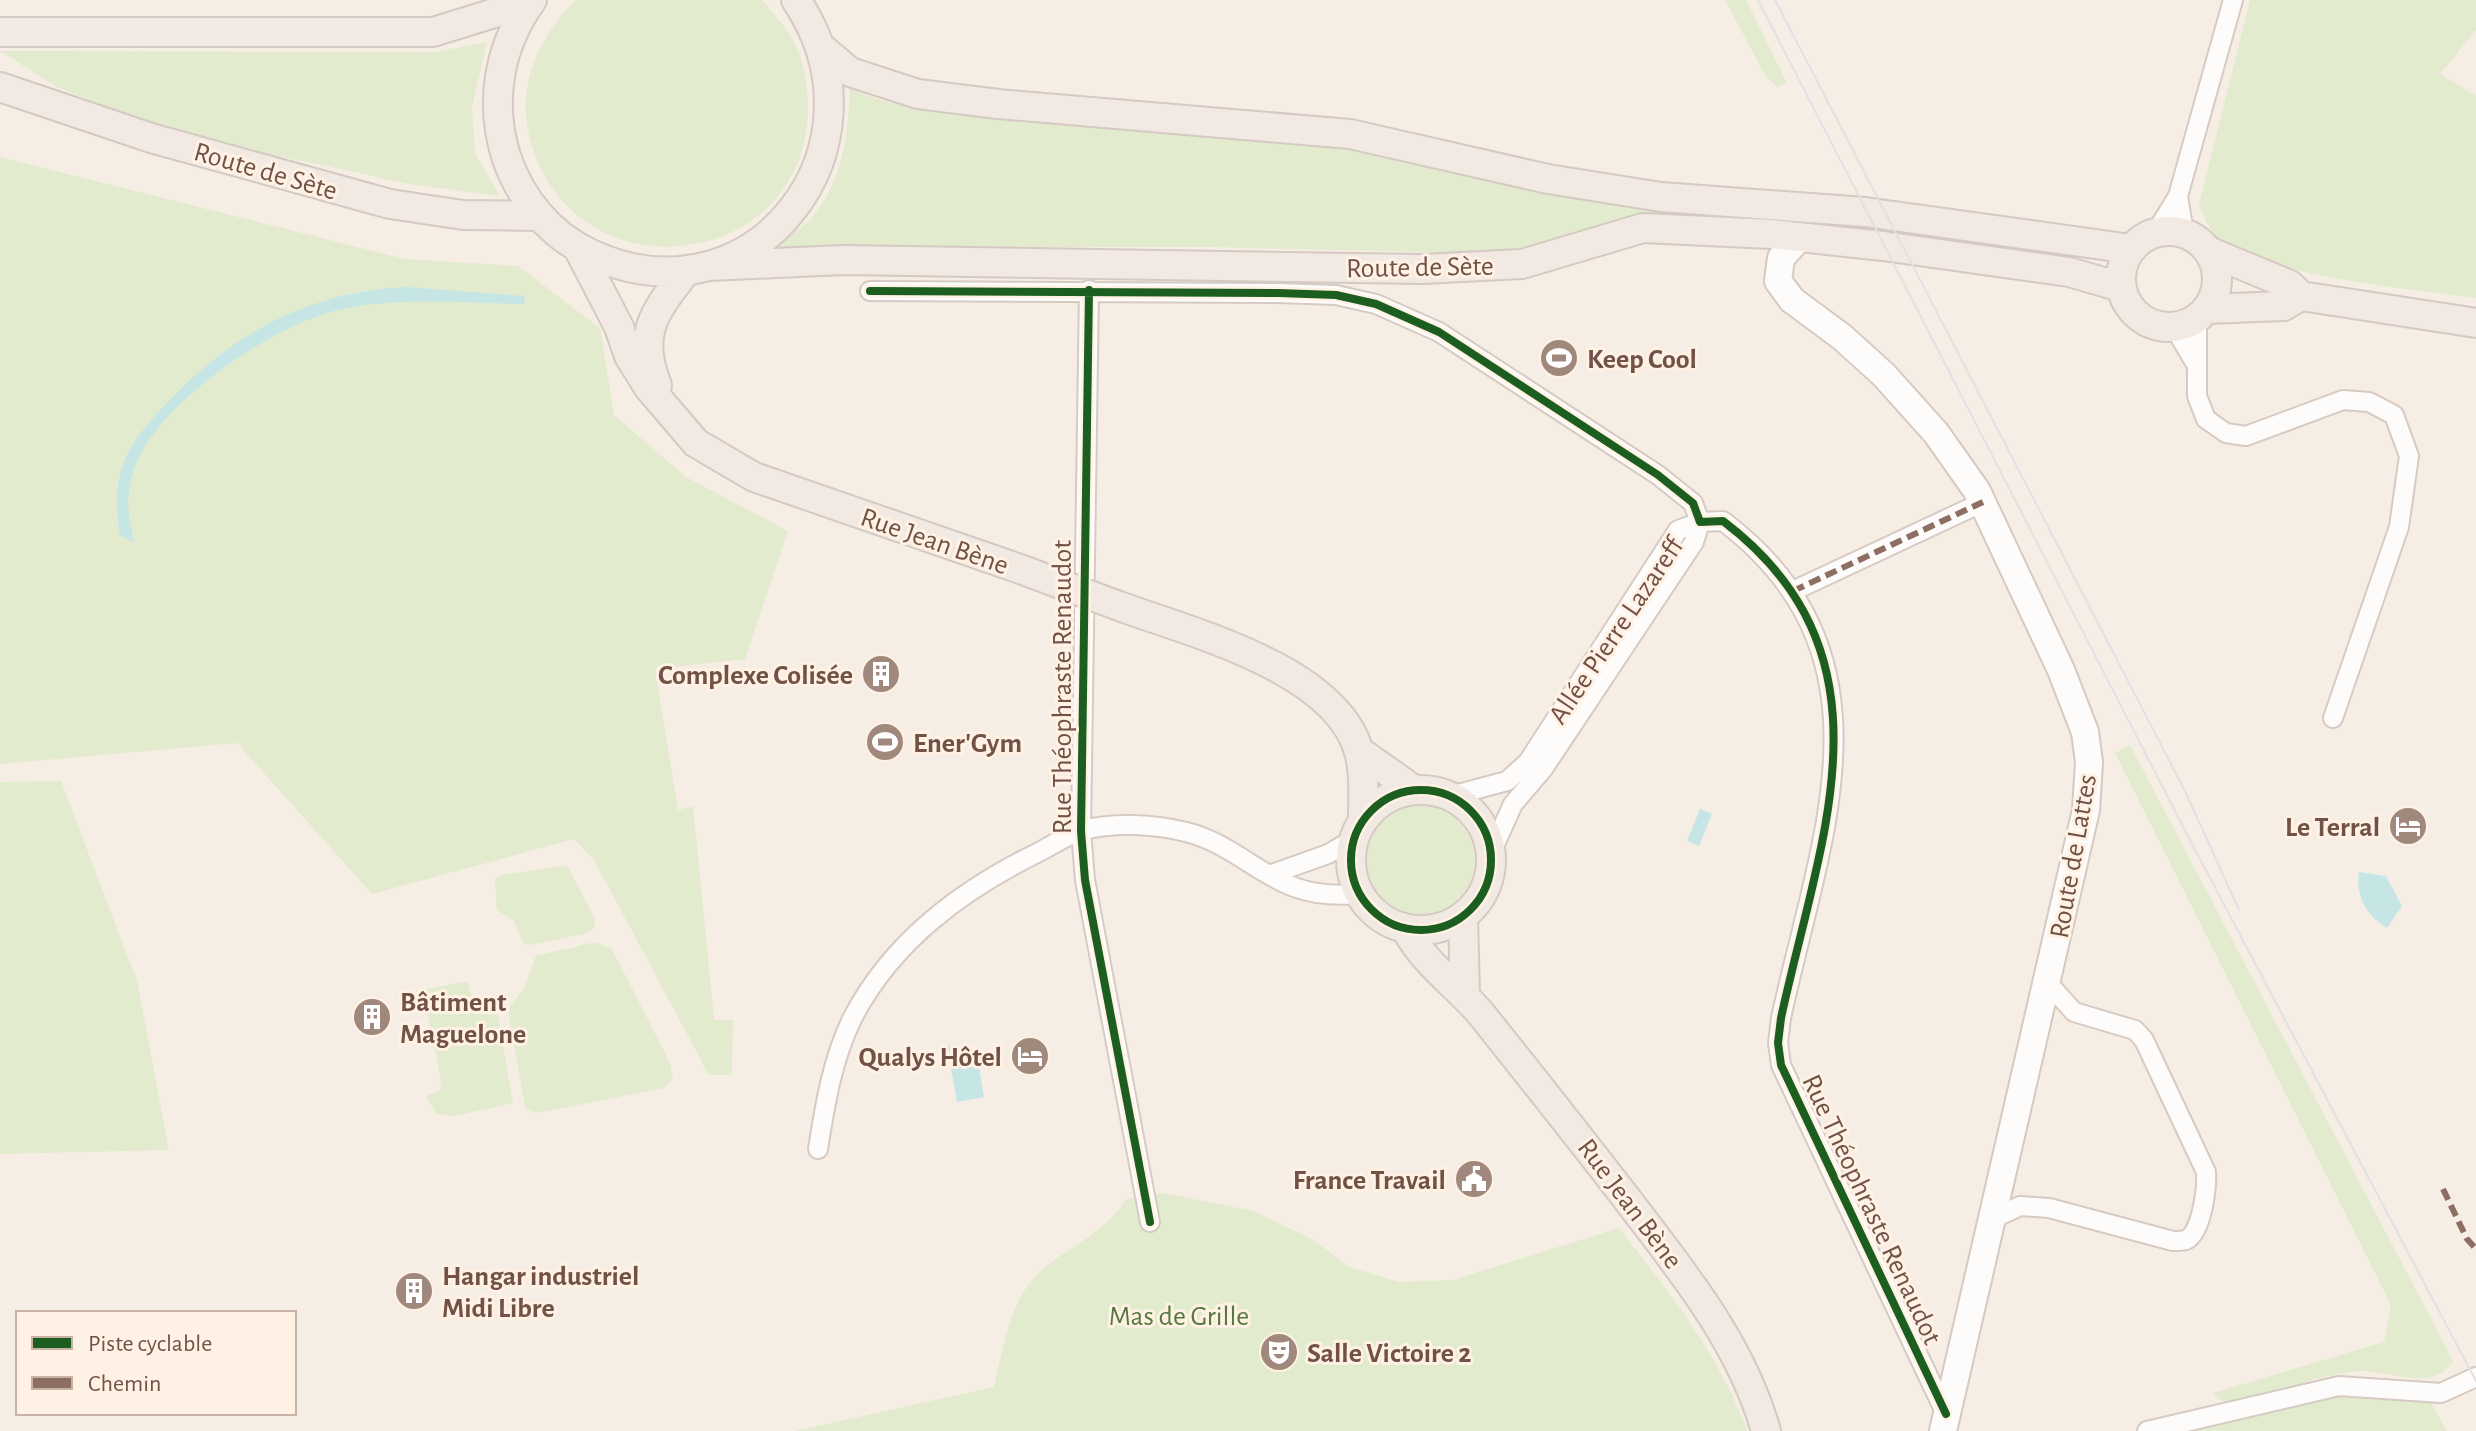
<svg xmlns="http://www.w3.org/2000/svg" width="2476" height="1431" viewBox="0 0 2476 1431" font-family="'Alegreya Sans',sans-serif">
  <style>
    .green { fill: #e3ebce }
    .water { fill: #c6e6e5 }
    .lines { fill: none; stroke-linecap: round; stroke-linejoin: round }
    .street-casing { stroke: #d7cac3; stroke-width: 22 }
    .secondary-casing { stroke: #d6c9c1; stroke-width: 30 }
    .primary-casing { stroke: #d5c9c3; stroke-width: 32 }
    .street { stroke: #fefcfb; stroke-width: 18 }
    .secondary { stroke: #fefcfb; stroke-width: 26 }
    .primary { stroke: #f2eae2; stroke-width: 28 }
    .tram { stroke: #e3dfe3; stroke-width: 2 }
    .primary-bridge-casing { stroke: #d5c9c3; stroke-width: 32; stroke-linecap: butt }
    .primary-bridge { stroke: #f2eae2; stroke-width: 28 }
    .quiet { stroke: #8d6e63; stroke-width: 6; stroke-dasharray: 12 6; stroke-linecap: butt }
    .cycleway-casing { stroke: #fff2e4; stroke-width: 13 }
    .cycleway { stroke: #1b5e20; stroke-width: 8 }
    .labels { text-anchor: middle; stroke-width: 6; stroke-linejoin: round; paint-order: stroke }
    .street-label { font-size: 28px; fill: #725146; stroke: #fff2e4 }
    .poi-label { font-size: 28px; font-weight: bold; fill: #725146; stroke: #fff2e4; text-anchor: start }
    .park-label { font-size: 28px; fill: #54783d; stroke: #fff2e4 }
  </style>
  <rect width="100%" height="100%" fill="#f6ede4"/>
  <!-- green -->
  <path class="green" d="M 575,0 L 762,0 C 772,12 784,25 792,38 C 804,59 808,85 808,108 C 807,271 577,300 531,143 C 515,87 537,41 575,0 Z
    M 1725,0 L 1746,0 L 1787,83 L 1777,87 L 1765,75 Z
    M 2250,0 L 2476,0 L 2476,30 L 2440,74 L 2476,96 L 2476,298 C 2415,289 2261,277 2217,237 C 2209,230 2204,215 2199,205 Z
    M 487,42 L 472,107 L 475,153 L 500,196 L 409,184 L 168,132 L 57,87 L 0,51 L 434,52 Z
    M 850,88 C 905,116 991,114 1052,119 C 1163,128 1274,136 1384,153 C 1483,168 1575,205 1676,209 L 1674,219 L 1607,227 L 1506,251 L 1465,253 L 1212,247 L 775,247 C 788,237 804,227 814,215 C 842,183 849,128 850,88 Z
    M 0,157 L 405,259 L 518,266 L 600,328 L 614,415 L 686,477 L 788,531 L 745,659 L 655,669 L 678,810 L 693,806 L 714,1020 L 733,1020 L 732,1075 L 709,1075 L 594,860 L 574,839 L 372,894 L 237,743 L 0,764 Z
    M 2130,745 L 2446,1347 L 2453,1362 C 2430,1394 2390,1369 2359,1371 C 2316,1375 2269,1394 2227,1405 L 2213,1393 L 2384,1342 L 2391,1305 L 2115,753 Z
    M 61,781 L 137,981 L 169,1150 L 0,1154 L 0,782 Z
    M1367 860a54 54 0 1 1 108 0a54 54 0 1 1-108 0Z
    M 562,866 L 568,867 L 594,917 L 595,927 L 588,933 L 530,945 L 523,943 L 514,921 L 497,910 L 495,880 L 501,875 Z
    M 595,942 L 612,949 L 670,1063 L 673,1078 L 664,1088 L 537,1113 L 525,1108 L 508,1009 L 524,988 L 536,956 Z
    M 468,981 L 471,996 L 494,1008 L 498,1015 L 513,1103 L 454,1116 L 437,1114 L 426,1096 L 439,1091 L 441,1081 L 423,990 Z
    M 1163,1193 L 1253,1211 L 1314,1240 L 1349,1267 L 1399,1282 L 1453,1280 L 1619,1228 C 1668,1291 1720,1355 1747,1431 L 795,1431 L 994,1387 C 1004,1346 1010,1295 1045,1267 C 1073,1245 1108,1230 1126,1199 Z
    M 2339,1395 L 2431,1403 L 2447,1431 L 2182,1431 Z"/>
  <!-- water -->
  <path class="water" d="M 406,287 L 525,296 L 524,304 C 463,303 403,297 342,309 C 277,323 171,395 140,455 C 126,483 125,514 135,543 L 120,535 C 117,516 115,494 120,475 C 126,447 147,424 166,404 C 230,334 311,291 406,287 Z
    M 1700,809 L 1712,814 L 1699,846 L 1687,841 Z
    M 2359,872 L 2386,876 L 2402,906 L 2387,928 C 2367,916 2355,896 2359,872 Z
    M 954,1045 L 955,1052 L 976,1048 L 984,1097 L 957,1102 L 947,1046 Z"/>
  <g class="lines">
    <defs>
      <path id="street" d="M 2178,196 L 2184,233
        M 2156,232 L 2178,196 L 2233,0
        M 1089,290 L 1081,831 L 1085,880 L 1150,1222
        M 870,291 L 1278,293 L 1336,295 L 1376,304 L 1439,332 L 1658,475 L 1693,503 L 1700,522 L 1723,521 C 1901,656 1820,837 1781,1018 L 1778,1043 L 1781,1065 L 1946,1414
        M 2197,318 L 2197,396 L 2206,419 L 2226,433 L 2246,436 L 2343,400 L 2369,402 L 2394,415 L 2409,456 L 2399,527 L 2333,718
        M 2174,327 L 2194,361
        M 1793,591 L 1983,502
        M 1451,796 L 1507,781 L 1528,762 L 1678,530 L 1700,522
        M 1491,853 L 1513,804 L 1543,769 L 1682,560 L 1694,542 L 1700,522
        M 1272,874 L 1328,854 L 1354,839
        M 818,1149 C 825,1105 832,1060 852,1019 C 892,941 962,890 1039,852 C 1053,845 1068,834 1083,830 C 1115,822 1154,824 1186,832 C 1228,842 1256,873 1294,887 C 1315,895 1337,896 1360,894
        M 1994,1218 L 2020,1206 L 2049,1208 L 2173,1241 C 2177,1241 2182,1241 2186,1240 C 2202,1232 2207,1188 2206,1172 L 2144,1040 L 2135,1030 L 2074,1012 L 2048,983
        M 2147,1431 L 2339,1386 L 2441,1393 L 2476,1377"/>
      <path id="secondary" d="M 1800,237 L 1781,258 L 1778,281 L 1792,300 L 1842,337 L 1884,375 L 1936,433 L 1977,491 L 2061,670 L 2085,732 L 2089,762 L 2086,810 L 1943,1431"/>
      <path id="primary" d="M 532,0 C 499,46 489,101 506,156 C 520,198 549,235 591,254 C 754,329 895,147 796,0
        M 0,32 L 433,32 L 530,2
        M 824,50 L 850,72 L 918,94 L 998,104 L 1350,134 L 1548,179 L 1661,197 L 1865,212 L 2131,249
        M 0,87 L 151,138 L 390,204 L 463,215 L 539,216
        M2121 279a48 48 0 1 1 96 0a48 48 0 1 1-96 0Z
        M 578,248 L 619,327 L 629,356 L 649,388 L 696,443 L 754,477 L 1023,570
        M 2208,251 L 2290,285 L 2301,296 L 2476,323
        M 709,266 L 843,260 L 1422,269 L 1522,264 L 1643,228 L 1771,234 L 1883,246 L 2069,272 L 2121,287
        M 2206,309 L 2284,306 L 2301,296
        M 657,385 C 636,333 655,311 687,270
        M 1119,606 C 1190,632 1337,669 1359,752 C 1365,773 1363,798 1363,820
        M 1359,751 L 1414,790
        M1351 860a70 70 0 1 1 140 0a70 70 0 1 1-140 0Z
        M 1463,917 L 1465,994
        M 1406,929 C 1425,965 1457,985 1482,1015 C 1533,1079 1584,1143 1633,1207 C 1686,1276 1742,1346 1766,1431"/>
    </defs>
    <!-- street casing -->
    <use href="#street" class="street-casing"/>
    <!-- secondary casing -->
    <use href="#secondary" class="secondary-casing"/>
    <!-- primary casing -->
    <use href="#primary" class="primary-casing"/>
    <!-- street -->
    <use href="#street" class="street"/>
    <!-- secondary -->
    <use href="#secondary" class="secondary"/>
    <!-- primary -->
    <use href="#primary" class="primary"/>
    <!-- tram -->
    <path class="tram" d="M 1758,0 L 2192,844 L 2476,1381
      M 1775,0 L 2185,791 L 2239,910"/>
    <defs>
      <path id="primary-bridge" d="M 1023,570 L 1119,606"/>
    </defs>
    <!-- primary-bridge casing -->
    <use href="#primary-bridge" class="primary-bridge-casing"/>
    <!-- primary-bridge -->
    <use href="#primary-bridge" class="primary-bridge"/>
    <!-- quiet -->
    <path class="quiet" d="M 1793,591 L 1983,502
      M 2443,1189 L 2467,1239 L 2476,1249"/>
    <defs>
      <path id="cycleway" d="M 1089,290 L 1081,831 L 1085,880 L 1150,1222
        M 870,291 L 1278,293 L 1336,295 L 1376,304 L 1439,332 L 1658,475 L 1693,503 L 1700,522 L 1723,521 C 1901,656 1820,837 1781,1018 L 1778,1043 L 1781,1065 L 1946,1414
        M1351 860a70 70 0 1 1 140 0a70 70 0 1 1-140 0Z"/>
    </defs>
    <!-- cycleway casing -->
    <use href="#cycleway" class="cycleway-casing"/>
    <!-- cycleway -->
    <use href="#cycleway" class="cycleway"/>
  </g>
  <!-- icons -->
  <defs>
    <symbol id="stadium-disc" viewBox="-11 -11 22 22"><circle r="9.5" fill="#a0887d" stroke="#fff2e4"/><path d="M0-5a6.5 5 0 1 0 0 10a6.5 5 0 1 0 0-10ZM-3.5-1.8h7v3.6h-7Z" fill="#fff"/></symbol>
    <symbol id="building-disc" viewBox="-11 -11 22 22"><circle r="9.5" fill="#a0887d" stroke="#fff2e4"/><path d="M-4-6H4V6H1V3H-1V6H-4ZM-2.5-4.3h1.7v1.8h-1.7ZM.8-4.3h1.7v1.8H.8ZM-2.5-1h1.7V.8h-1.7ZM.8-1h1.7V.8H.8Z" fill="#fff"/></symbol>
    <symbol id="hotel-disc" viewBox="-11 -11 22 22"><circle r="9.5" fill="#a0887d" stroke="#fff2e4"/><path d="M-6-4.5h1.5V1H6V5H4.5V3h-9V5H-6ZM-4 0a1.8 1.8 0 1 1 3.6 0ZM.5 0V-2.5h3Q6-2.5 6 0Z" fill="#fff"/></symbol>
    <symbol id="civic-disc" viewBox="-11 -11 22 22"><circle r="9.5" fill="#a0887d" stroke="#fff2e4"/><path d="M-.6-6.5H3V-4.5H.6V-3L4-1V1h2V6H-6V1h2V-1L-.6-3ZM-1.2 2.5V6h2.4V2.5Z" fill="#fff"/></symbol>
    <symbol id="theatre-disc" viewBox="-11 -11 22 22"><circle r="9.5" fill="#a0887d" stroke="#fff2e4"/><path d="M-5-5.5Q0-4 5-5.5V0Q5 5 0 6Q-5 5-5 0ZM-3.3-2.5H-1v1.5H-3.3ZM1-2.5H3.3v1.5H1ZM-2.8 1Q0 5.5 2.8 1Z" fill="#fff"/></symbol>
  </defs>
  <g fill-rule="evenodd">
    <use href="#stadium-disc" x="1537" y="336" width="44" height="44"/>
    <use href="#building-disc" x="859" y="652" width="44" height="44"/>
    <use href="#stadium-disc" x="863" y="720" width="44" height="44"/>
    <use href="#hotel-disc" x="2386" y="804" width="44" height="44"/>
    <use href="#building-disc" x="350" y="995" width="44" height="44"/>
    <use href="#hotel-disc" x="1008" y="1034" width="44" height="44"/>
    <use href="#civic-disc" x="1452" y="1157" width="44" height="44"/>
    <use href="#building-disc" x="392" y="1269" width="44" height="44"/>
    <use href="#theatre-disc" x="1257" y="1330" width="44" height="44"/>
  </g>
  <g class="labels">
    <!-- street labels -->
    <g class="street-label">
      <text transform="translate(266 170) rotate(16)" y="10">Route de Sète</text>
      <text transform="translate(1420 266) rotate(-1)" y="10">Route de Sète</text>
      <text transform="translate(935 540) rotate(19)" y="10">Rue Jean Bène</text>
      <text transform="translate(1615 630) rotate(-56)" y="10">Allée Pierre Lazareff</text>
      <text transform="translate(1061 687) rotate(-90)" y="10">Rue Théophraste Renaudot</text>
      <text transform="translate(2072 856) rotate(-80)" y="10">Route de Lattes</text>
      <text transform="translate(1631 1203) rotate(53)" y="10">Rue Jean Bène</text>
      <text transform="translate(1873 1209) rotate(65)" y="10">Rue Théophraste Renaudot</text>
    </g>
    <!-- poi labels -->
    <g class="poi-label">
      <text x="1587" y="368">Keep Cool</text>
      <text x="853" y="684" text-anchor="end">Complexe Colisée</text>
      <text x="913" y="752">Ener'Gym</text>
      <text x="2380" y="836" text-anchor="end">Le Terral</text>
      <text x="400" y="1011">Bâtiment<tspan x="400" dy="32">Maguelone</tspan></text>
      <text x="1002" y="1066" text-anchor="end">Qualys Hôtel</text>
      <text x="1446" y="1189" text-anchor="end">France Travail</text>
      <text x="442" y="1285">Hangar industriel<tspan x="442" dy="32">Midi Libre</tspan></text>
      <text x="1307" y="1362">Salle Victoire 2</text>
    </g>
    <!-- park labels -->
    <g class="park-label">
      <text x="1179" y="1325">Mas de Grille</text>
    </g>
  </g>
  <!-- legend -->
  <rect x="16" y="1311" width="280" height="104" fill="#fff2e4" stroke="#c7b2a5" stroke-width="2"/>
  <rect x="32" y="1337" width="40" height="12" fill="#1b5e20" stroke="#c7b2a5" stroke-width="2"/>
  <text x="88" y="1351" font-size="24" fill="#725146">Piste cyclable</text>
  <rect x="32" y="1377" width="40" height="12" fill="#8d6e63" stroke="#c7b2a5" stroke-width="2"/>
  <text x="88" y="1391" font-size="24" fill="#725146">Chemin</text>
</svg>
